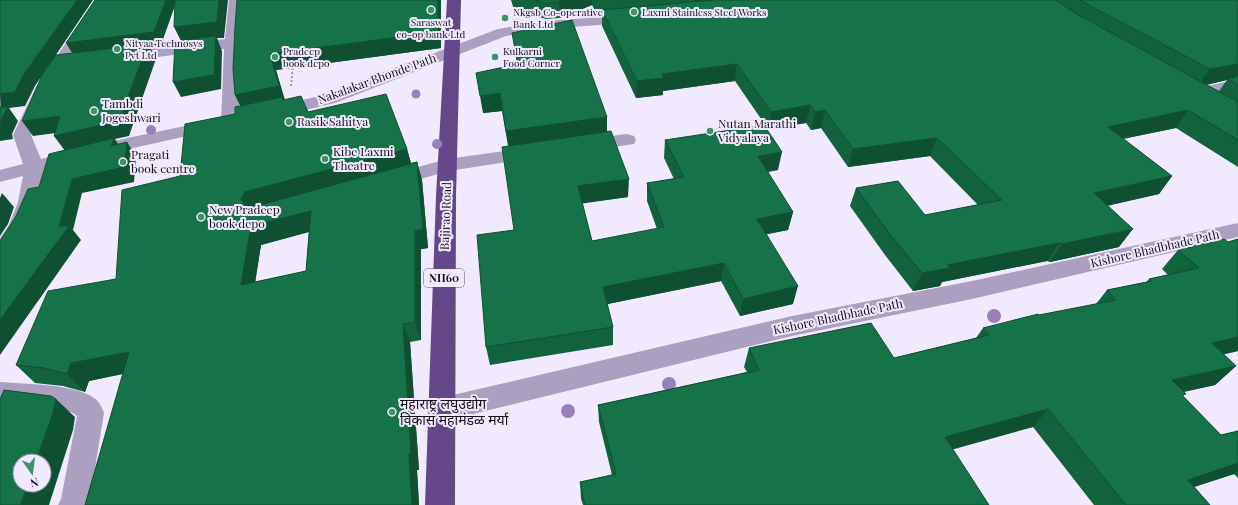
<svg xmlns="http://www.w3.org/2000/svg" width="1238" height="505" viewBox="0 0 1238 505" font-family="'Playfair Display','Noto Sans Devanagari',serif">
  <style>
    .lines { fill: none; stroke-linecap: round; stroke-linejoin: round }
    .path { stroke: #9c97a7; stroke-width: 2; stroke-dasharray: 2 2; stroke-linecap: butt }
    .minor { fill: #aca0c1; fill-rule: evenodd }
    .highway { fill: #634788; fill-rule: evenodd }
    .tree { fill: #9a80b8 }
    .wall { fill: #13623e; fill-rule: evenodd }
    .shaded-wall { fill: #0f5032 }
    .building { fill: #167248; stroke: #0f5032; fill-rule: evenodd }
    .poi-dot { fill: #3e9366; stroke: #f1eafe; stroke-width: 1.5 }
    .labels { text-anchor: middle; stroke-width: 4; stroke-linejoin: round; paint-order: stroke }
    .far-poi-label { font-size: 10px; fill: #130f1a; stroke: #f1eafe; text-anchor: start }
    .shield { fill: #f1eafe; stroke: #56515e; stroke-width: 1 }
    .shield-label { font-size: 11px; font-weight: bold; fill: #130f1a }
    .street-label { font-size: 12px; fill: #130f1a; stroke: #f1eafe }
    .poi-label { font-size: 12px; fill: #130f1a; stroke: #f1eafe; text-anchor: start }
    .near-poi-label { font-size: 14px; fill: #130f1a; stroke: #f1eafe; text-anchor: start }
  </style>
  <rect width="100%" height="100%" fill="#f1eafe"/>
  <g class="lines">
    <!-- path -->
    <path class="path" d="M 291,86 L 293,65"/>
    <!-- minor -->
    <path class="minor" d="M 95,0 L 109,0 L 52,87 L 31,135 L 41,159 L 104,143 L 213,120 L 219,121 L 222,125 L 219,129 L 106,154 L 43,171 C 44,205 26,234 8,261 L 0,263 L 0,238 L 9,225 L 18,202 L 23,176 L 0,182 L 0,170 L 23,164 L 13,135 L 36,87 Z
      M 229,0 L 243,0 L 240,43 L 239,122 L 236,126 L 230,127 L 224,126 L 221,122 L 224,49 L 124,61 L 118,59 L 116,56 L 118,53 L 124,51 L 225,39 Z
      M 633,15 L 638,16 L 640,19 L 638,22 L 545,29 L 506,36 L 335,103 L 276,117 L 270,116 L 267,112 L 270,108 L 323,95 L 498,29 L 545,21 Z
      M 1238,79 L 1238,89 L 1196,99 L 1190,98 L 1187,94 L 1190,90 Z
      M 627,134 L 634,136 L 636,140 L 634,144 L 586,151 L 579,149 L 577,145 L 579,141 L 586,139 Z
      M 533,147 L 540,149 L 542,153 L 540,157 L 449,171 L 392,187 L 385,186 L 382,181 L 385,176 L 447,159 Z
      M 1238,223 L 1238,237 L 972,299 L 792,336 L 440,422 L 430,418 L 427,410 L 430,402 L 440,398 L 792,316 L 972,281 Z
      M 0,382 C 23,384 76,384 94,398 C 99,401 102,407 104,413 L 89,505 L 58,505 L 61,499 L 77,416 L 71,412 L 0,404 Z"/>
    <!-- highway -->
    <path class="highway" d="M 447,0 L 461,0 L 456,196 L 455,505 L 425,505 L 436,196 Z"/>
  </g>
  <!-- trees -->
  <g class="tree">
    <circle cx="416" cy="94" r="4.5"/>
    <circle cx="151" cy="130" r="5"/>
    <circle cx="437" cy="144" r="5"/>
    <circle cx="994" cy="316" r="7"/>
    <circle cx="669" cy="384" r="7"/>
    <circle cx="568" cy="411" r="7"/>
  </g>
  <!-- wall -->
  <path class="wall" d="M 237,0 L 441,0 L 441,48 L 276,70 L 285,100 L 308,112 L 407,149 L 411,163 L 417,162 L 422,180 L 428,248 L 421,249 L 421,340 L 410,342 L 419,470 L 417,470 L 419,505 L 85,505 L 123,374 L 89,381 L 85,392 L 63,386 L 35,383 L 16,365 L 116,279 L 180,176 L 235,114 L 240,106 ZM 309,232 L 306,271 L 255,282 L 261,245 Z
    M 511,0 L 1238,0 L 1238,167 L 1176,128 L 1123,139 L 1172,176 L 1159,194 L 1107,206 L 1119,247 L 1050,262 L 1047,261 L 942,282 L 940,286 L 913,291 L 885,255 L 850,206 L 856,188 L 925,215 L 978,205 L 930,156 L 848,167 L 821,128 L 811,130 L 806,123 L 768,129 L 735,81 L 663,91 L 663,95 L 636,98 L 602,26 L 602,15 L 597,15 L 592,5 L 560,18 L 546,19 L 514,10 ZM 1227,80 L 1219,91 L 1207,85 Z
    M 512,33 L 607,132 L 628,197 L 582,203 L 592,241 L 657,229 L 647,201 L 647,183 L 674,179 L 664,158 L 665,140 L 778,170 L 767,172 L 793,212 L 788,230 L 766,234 L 793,304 L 740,316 L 721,281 L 607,304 L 613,327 L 613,345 L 490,365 L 486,347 L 514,230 L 508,146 L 502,111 L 483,113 L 517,64 Z
    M 1238,239 L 1238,351 L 1223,354 L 1236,366 L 1215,385 L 1184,392 L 1183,397 L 1221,435 L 1238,431 L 1238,478 L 1234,474 L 1194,487 L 1210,505 L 1094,505 L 1033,427 L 583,505 L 581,499 L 580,482 L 612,475 L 599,422 L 598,405 L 747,372 L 744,367 L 749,348 L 894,358 L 976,338 L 983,328 L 1039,315 L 1096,304 L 1107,290 L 1146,282 L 1149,279 L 1168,275 L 1162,269 L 1178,250 L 1228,242 Z"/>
  <!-- shaded-wall -->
  <path class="shaded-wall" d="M 77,0 L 93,0 L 35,86 L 25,106 L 9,108 L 18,121 L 12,134 L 13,139 L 0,141 L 0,125 L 1,120 L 0,94 L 25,72 Z
    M 166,0 L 177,0 L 161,45 L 150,47 L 156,59 L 129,136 L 115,139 L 123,152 L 65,151 L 54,136 L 147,47 L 74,56 L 66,43 Z
    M 219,0 L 228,0 L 224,38 L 217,38 L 222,51 L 221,89 L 181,97 L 173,82 L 182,43 L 174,27 Z
    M 438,0 L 441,0 L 441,48 L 276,70 L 285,102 L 243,112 L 235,95 L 270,54 Z
    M 564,0 L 592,0 L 592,5 L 560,18 L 559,2 Z
    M 694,0 L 763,0 L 694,8 Z
    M 737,64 L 735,81 L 663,91 L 663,95 L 636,98 L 637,81 L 662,74 Z
    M 1238,64 L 1238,78 L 1228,79 L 1227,80 L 1198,86 L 1210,69 Z
    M 500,93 L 502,111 L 483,113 L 480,96 Z
    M 810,105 L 806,123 L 768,129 L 771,112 Z
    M 825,110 L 821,128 L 811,130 L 815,112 Z
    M 1188,110 L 1176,128 L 1096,144 L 1108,127 Z
    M 60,116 L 71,131 L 33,136 L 22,121 Z
    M 607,117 L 607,135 L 509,149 L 506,131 Z
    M 937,138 L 930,156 L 848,167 L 853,149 Z
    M 127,142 L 136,156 L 134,182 L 82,193 L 73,230 L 81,240 L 0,355 L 0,320 L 59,226 L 72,179 Z
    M 407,149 L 412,167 L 251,218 L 241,199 L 245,192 Z
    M 782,152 L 778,170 L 754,174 L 758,156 Z
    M 417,162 L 422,180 L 428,248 L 421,249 L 421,340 L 415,322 L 415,231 Z
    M 1172,176 L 1159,194 L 1082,211 L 1094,193 Z
    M 629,179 L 628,197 L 579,204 L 578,186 Z
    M 2,193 L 14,207 L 8,224 L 0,236 L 0,198 Z
    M 311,211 L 319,229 L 261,245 L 252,303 L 241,285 L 251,226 Z
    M 793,212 L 788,230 L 753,237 L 757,219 Z
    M 1133,229 L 1119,247 L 1050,262 L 1062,244 Z
    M 1059,243 L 1047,261 L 942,282 L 940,286 L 913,291 L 922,273 L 947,265 Z
    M 724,263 L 721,281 L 603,305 L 603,287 Z
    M 798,286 L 793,304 L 740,316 L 743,299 Z
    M 403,324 L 410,342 L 419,470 L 417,470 L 419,505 L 412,505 Z
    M 1238,337 L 1238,351 L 1193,362 L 1212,343 Z
    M 129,352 L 145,369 L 89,381 L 85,392 L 67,374 L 71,363 Z
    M 1236,366 L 1215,385 L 1153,398 L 1172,380 Z
    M 56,399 L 75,417 L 73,430 L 49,505 L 20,505 L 28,485 L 44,485 L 44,461 L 36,461 Z
    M 1048,409 L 1033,427 L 933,455 L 945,437 Z
    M 1238,463 L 1238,471 L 1234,474 L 1166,496 L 1188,480 Z"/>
  <!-- building -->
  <path class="building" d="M 0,0 L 77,0 L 25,72 L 15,92 L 0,94 Z
    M 95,0 L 166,0 L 154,32 L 66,43 Z
    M 175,0 L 219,0 L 217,22 L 174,27 Z
    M 237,0 L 438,0 L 438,32 L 270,54 L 279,86 L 235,95 L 233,69 L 235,27 Z
    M 534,0 L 564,0 L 559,2 L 545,3 Z
    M 714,0 L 1056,0 L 1075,13 L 1238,102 L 1238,140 L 1188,110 L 1108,127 L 1172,176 L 1094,193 L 1133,229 L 1062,244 L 1059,243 L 947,265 L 950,268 L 922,273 L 892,237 L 856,188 L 898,181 L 925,215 L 1002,200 L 937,138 L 853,149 L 825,110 L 815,112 L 810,105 L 771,112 L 737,64 L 662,74 L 664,78 L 637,81 L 602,10 Z
    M 1080,0 L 1238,0 L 1238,64 L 1210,69 L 1087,4 Z
    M 572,20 L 607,117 L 506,131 L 500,93 L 480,96 L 476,73 L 518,64 L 512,33 Z
    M 216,36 L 214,75 L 173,82 L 175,41 Z
    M 148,44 L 119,121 L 54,136 L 60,116 L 22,121 L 43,73 L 56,55 Z
    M 1238,76 L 1238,85 L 1228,79 Z
    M 386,94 L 407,149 L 245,192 L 241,199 L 245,205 L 253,207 L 417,162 L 423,229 L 415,231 L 415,322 L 403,324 L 411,453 L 409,454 L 412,505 L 85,505 L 129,352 L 71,363 L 67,374 L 44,368 L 16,365 L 48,291 L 116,279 L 122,190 L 180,176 L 185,124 L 235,114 L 235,107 L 282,97 L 283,100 L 301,96 L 308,112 ZM 311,211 L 306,271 L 241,285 L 251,226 Z
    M 0,107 L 8,107 L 1,120 L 2,125 L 0,125 Z
    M 764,125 L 782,152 L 758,156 L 793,212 L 757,219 L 798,286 L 743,299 L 724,263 L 603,287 L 613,327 L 486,347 L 477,235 L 514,230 L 502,147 L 611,131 L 629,179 L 578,186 L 592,241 L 664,227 L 647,183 L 684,177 L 665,140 Z
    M 114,138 L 111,146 L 127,142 L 124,167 L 72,179 L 59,226 L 69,226 L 0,320 L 0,241 L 16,216 L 28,189 L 39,187 L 49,154 Z
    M 1224,239 L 1228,242 L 1238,239 L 1238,337 L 1212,343 L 1236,366 L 1172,380 L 1186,394 L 1182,395 L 1221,435 L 1238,431 L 1238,463 L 1188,480 L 1210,505 L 1126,505 L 1048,409 L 945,437 L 989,505 L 584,505 L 585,505 L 580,482 L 616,474 L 598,405 L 759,370 L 749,348 L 871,323 L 894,358 L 989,335 L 983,328 L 1038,314 L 1039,315 L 1116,300 L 1107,290 L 1152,281 L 1149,279 L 1199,268 L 1178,250 Z
    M 4,390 L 51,396 L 56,399 L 53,413 L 36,461 L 20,461 L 20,485 L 28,485 L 20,505 L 0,505 L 0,399 Z"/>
  <!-- markers -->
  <g class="poi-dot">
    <circle cx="431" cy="10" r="4"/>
    <circle cx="634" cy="12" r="4"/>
    <circle cx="505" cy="18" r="4"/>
    <circle cx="117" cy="49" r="4"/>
    <circle cx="275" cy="57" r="4"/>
    <circle cx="495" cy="57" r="4"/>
    <circle cx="94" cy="111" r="4"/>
    <circle cx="289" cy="122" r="4"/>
    <circle cx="710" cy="131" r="4"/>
    <circle cx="325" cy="159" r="4"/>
    <circle cx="123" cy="162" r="4"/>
    <circle cx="201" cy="217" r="4"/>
    <circle cx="392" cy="412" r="4"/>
  </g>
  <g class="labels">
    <!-- far-poi labels -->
    <g class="far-poi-label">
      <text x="513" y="16">Nkgsb Co-operative<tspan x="513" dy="12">Bank Ltd</tspan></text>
      <text x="642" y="16">Laxmi Stainless Steel Works</text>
      <text x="431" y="26" text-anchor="middle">Saraswat<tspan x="431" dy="12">co-op bank Ltd</tspan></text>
      <text x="125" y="47">Nityaa Technosys<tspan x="125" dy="12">Pvt Ltd</tspan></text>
      <text x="283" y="55">Pradeep<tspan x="283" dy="12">book depo</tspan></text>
      <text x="503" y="55">Kulkarni<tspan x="503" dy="12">Food Corner</tspan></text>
    </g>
    <!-- shield labels -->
    <rect class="shield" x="424" y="269" width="40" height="18" rx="3"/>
    <g class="shield-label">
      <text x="444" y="282">NH60</text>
    </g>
    <!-- street labels -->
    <g class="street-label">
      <text transform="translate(377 79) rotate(-20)" y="4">Nakalakar Bhonde Path</text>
      <text transform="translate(446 216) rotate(-88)" y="4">Bajirao Road</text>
      <text transform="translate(1155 249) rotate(-13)" y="4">Kishore Bhadbhade Path</text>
      <text transform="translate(838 317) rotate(-12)" y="4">Kishore Bhadbhade Path</text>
    </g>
    <!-- poi labels -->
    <g class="poi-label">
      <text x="102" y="108">Tambdi<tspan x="102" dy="14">Jogeshwari</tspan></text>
      <text x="297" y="126">Rasik Sahitya</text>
      <text x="718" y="128">Nutan Marathi<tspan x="718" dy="14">Vidyalaya</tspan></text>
      <text x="333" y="156">Kibe Laxmi<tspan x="333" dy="14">Theatre</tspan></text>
      <text x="131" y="159">Pragati<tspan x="131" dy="14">book centre</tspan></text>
      <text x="209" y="214">New Pradeep<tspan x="209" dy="14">book depo</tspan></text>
    </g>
    <!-- near-poi labels -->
    <g class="near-poi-label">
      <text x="400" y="409">महाराष्ट्र लघुउद्योग<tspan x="400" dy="16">विकास महामंडळ मर्या</tspan></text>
    </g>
  </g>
  <!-- north arrow -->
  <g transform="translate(32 473) rotate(166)"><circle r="19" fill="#f1eafe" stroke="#9892a3"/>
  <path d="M0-3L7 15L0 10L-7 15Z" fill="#3e9366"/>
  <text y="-6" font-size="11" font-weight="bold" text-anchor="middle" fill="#130f1a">N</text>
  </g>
</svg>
